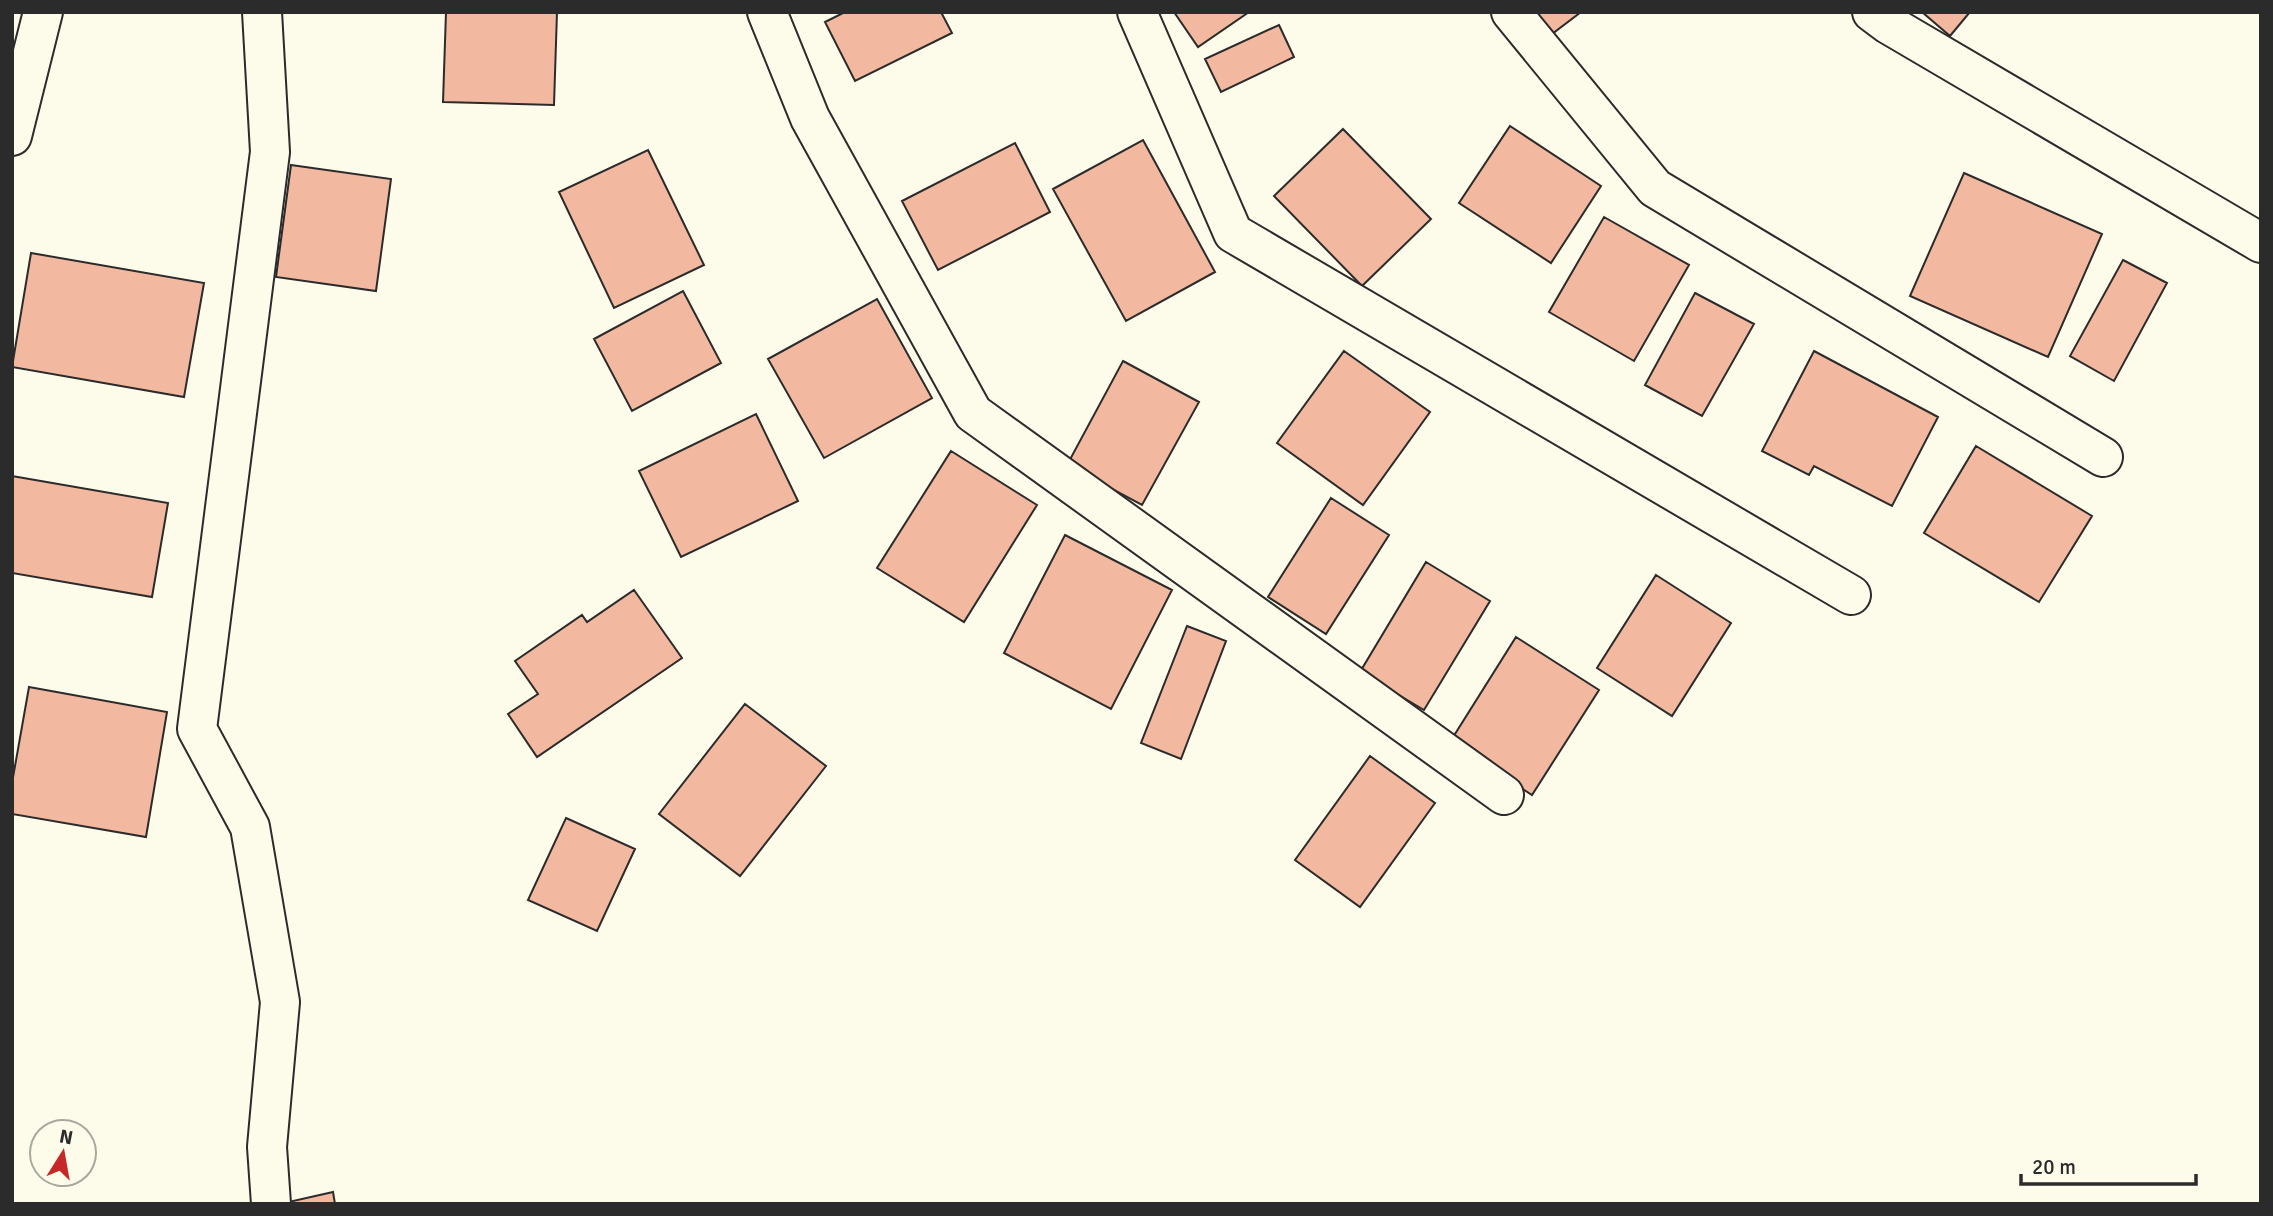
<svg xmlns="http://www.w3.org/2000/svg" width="2273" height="1216" viewBox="0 0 2273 1216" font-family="Signika,sans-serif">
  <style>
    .building { fill: #f2b8a0; stroke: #2b2b2b; stroke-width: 2 }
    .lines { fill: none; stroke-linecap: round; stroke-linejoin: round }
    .street-casing { stroke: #2b2b2b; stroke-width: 42 }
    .street { stroke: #fdfbea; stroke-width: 38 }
  </style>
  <rect width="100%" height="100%" fill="#fdfbea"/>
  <!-- building -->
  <path class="building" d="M 446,12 L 557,12 L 554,105 L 443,102 Z
    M 845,12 L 941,12 L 952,33 L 855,81 L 825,22 Z
    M 1174,12 L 1249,12 L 1198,47 Z
    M 1529,12 L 1581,12 L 1548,37 Z
    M 1922,12 L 1970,12 L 1950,36 Z
    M 1279,25 L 1294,57 L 1221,92 L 1205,59 Z
    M 1510,126 L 1601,186 L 1551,263 L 1459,203 Z
    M 1343,129 L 1431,219 L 1362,286 L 1274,196 Z
    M 1143,140 L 1215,272 L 1126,321 L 1053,189 Z
    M 1015,143 L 1050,212 L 938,270 L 902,201 Z
    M 648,150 L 704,265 L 614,308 L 559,192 Z
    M 291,165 L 391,179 L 376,291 L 276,277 Z
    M 1964,173 L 2102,234 L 2048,357 L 1910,296 Z
    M 1604,217 L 1689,265 L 1634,361 L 1549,312 Z
    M 31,253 L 204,283 L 184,397 L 12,367 Z
    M 2123,260 L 2167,283 L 2114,381 L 2070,356 Z
    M 683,291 L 721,363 L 632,411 L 594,339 Z
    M 1695,293 L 1754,324 L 1702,416 L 1645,385 Z
    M 877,299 L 932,398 L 824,458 L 768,359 Z
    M 1344,351 L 1430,412 L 1363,505 L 1277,443 Z
    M 1814,351 L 1938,417 L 1892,506 L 1814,466 L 1809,475 L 1762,451 Z
    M 1123,361 L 1199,402 L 1142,505 L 1067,465 Z
    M 756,414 L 798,501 L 681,557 L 639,471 Z
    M 1976,446 L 2092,516 L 2039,602 L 1924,533 Z
    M 951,451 L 1037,505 L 964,622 L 877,568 Z
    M 12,476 L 168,503 L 152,597 L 12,573 Z
    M 1331,498 L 1389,535 L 1326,634 L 1268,597 Z
    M 1065,535 L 1172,590 L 1111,709 L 1004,653 Z
    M 1426,562 L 1490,601 L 1424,710 L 1360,672 Z
    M 1656,575 L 1731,623 L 1672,716 L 1597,668 Z
    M 634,590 L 682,658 L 537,757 L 508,714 L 538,694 L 515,661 L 582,615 L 587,622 Z
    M 1187,626 L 1226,641 L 1181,759 L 1141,743 Z
    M 1516,637 L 1599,690 L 1532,795 L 1450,742 Z
    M 29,687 L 167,712 L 146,837 L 12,814 L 12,783 Z
    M 745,704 L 826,766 L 740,876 L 659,814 Z
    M 1370,756 L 1435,803 L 1360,907 L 1295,860 Z
    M 566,818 L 635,849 L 597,931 L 528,900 Z
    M 333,1192 L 335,1204 L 285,1204 L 284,1203 Z"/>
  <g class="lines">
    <defs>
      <path id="street" d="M 262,12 L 270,152 L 197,729 L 250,827 L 280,1002 L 267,1147 L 271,1204
        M 767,12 L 810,118 L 973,413 L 1504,795
        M 1137,12 L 1233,233 L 1851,595
        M 1511,12 L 1655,188 L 2103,457
        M 1872,12 L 1888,24 L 2261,243
        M 12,136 L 43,12"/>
    </defs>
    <!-- street casing -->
    <use href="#street" class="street-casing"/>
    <!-- street -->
    <use href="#street" class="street"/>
  </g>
  <!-- border -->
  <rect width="2273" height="1216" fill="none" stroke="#2b2b2b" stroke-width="28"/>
  <!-- north arrow -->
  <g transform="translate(63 1153) rotate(11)"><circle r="33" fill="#fdfbea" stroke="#a9a89e" stroke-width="2"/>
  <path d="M0-5L12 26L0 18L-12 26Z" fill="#c62828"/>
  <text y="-10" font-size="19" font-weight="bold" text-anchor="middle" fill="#2b2b2b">N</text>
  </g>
  <!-- scale -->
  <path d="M2021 1174v10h175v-10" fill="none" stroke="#2b2b2b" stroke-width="3.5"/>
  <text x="2032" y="1174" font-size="21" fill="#2b2b2b" stroke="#fdfbea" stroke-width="5" paint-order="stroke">20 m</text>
</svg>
